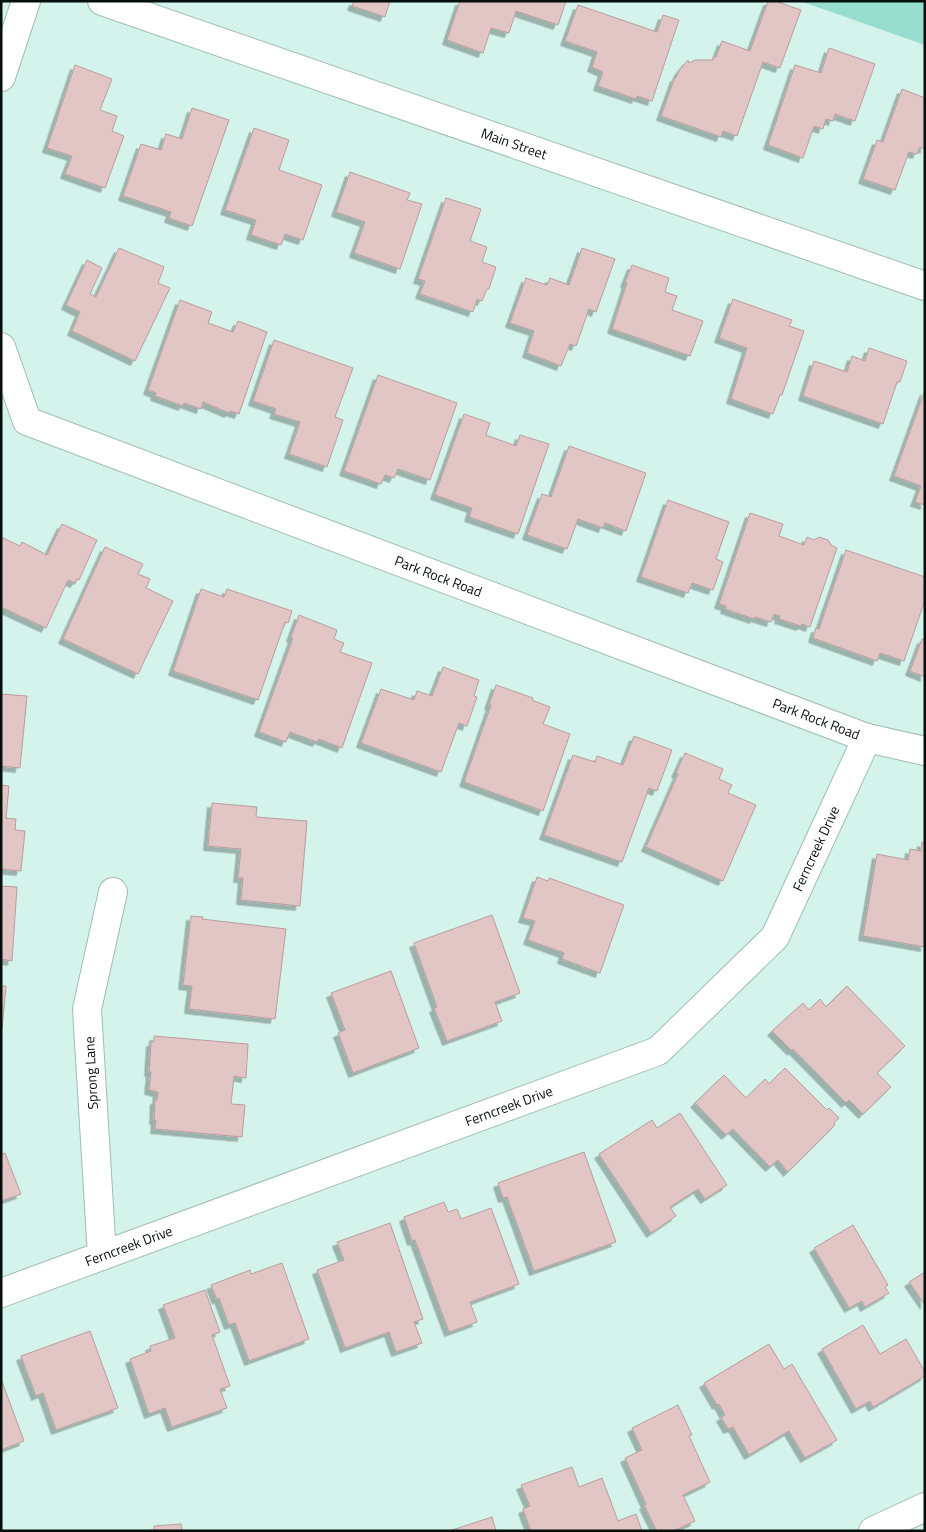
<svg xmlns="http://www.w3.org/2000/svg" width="926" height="1532" viewBox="0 0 926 1532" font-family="'Titillium Web',sans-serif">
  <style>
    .green { fill: #97dece }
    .building { fill: #e2c5c5; stroke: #b99d9d; filter: url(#shadow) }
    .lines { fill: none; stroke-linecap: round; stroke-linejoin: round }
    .minor-casing { stroke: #a0bdb6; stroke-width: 30 }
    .tertiary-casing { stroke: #a0bdb6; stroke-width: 30 }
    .minor { stroke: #fff; stroke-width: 28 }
    .tertiary { stroke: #fff; stroke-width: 28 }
    .labels { text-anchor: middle; stroke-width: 4; stroke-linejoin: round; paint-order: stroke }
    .street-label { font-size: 14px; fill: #050f0c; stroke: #fff }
  </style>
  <defs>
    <filter id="shadow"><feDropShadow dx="-4.5" dy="4.5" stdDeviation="0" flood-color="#0004"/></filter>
  </defs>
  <rect width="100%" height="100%" fill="#d4f3eb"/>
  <!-- green -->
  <path class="green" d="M 800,1 L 925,1 L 925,45 Z"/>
  <!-- building -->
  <path class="building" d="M 354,1 L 390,1 L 385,17 L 352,6 Z
    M 460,1 L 566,1 L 558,25 L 516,11 L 509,33 L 491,28 L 483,53 L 447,40 Z
    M 768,1 L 775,1 L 801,10 L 780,68 L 763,62 L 737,136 L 723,131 L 721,137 L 661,116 L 675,77 L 676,78 L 679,71 L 688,60 L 689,63 L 695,60 L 713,60 L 714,56 L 716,57 L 722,41 L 750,51 Z
    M 578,5 L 657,32 L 663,15 L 679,20 L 652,101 L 637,96 L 636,99 L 598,86 L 603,72 L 592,67 L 597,52 L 565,41 Z
    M 829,48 L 875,64 L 855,121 L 835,114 L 833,121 L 826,119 L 823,129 L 814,126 L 803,158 L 768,145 L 795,65 L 821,73 Z
    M 75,65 L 112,79 L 100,110 L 117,116 L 112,131 L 124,136 L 105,188 L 65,174 L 72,156 L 47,148 Z
    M 902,89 L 925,98 L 925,149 L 920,147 L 917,154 L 909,152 L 895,190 L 863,179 L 877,140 L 883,142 Z
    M 192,108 L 229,120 L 192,226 L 169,218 L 171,212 L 123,196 L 141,144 L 161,150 L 166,134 L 182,139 Z
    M 254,128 L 289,140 L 279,170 L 322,185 L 303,240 L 285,234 L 281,245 L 251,235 L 256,220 L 225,210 Z
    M 350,172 L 410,193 L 407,200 L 422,204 L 400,269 L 354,253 L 365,222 L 336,212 Z
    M 446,198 L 481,209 L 470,241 L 487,247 L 482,262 L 496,267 L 489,289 L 487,289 L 482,301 L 477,299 L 473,312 L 420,294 L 425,281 L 418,279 Z
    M 119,248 L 164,267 L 158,283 L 170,288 L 135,361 L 72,331 L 80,312 L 66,305 L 87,260 L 102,268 L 90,294 L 96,297 Z
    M 582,248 L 615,259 L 596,312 L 589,309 L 576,346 L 570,344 L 561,366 L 527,353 L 534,331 L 510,323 L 526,278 L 547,285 L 550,278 L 569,285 Z
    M 632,265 L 669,278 L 665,292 L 677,296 L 672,310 L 703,321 L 690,356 L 612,329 L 627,283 L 625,283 Z
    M 733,299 L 792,320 L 789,326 L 804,331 L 782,395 L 780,395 L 773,414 L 731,399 L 747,348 L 719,338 Z
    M 180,300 L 212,312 L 208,323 L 233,332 L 238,321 L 267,332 L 239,414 L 230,411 L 229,413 L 203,402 L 201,409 L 184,403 L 183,406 L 155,396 L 156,393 L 148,390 Z
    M 274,340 L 353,368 L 335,417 L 343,420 L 327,467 L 289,454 L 300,422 L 274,414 L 276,409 L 253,401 Z
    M 869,348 L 907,361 L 900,382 L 897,382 L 883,424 L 803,396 L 814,361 L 847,372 L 852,356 L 865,361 Z
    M 378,375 L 457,403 L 430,480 L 398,469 L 394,478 L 385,475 L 381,484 L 344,471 Z
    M 925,390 L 925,505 L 915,502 L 921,486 L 894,476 Z
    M 464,414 L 490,423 L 486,435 L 516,446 L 520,435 L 549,444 L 518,534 L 469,517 L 472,508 L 435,495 Z
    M 569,446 L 646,473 L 626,531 L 605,523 L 603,528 L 578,519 L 567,549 L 527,535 L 542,494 L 551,497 Z
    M 668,500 L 729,522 L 716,559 L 723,562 L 713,590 L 692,583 L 688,593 L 641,577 Z
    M 750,513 L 783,524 L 779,536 L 804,545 L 807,537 L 814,540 L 819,537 L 828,540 L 831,545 L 837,548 L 810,627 L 802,624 L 801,626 L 779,619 L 780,616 L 774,614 L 771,622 L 755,617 L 754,619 L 725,609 L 726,606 L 719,604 Z
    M 62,524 L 97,540 L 79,580 L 77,579 L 75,583 L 68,580 L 46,628 L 1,607 L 1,537 L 20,546 L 22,542 L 47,555 Z
    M 105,547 L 143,564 L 138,574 L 150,579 L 146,588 L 173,601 L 138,674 L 63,639 Z
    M 846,550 L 925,577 L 925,600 L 904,661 L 880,653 L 877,661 L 813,638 L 816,628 L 819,629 Z
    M 201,589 L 224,597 L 227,589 L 292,611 L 288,623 L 285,622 L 258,700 L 173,671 Z
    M 299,615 L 337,630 L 334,639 L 344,643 L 340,652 L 372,663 L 342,748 L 319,739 L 317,742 L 290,732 L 286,742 L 259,732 L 293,638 L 291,637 Z
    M 925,637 L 925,677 L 910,671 L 922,639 L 924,640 Z
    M 443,667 L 479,680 L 474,696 L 477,697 L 467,726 L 459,723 L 441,772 L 361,743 L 381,689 L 414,700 L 417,691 L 432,696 Z
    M 496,685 L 533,698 L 532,700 L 550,707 L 543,724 L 570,734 L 543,811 L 464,782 L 491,705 L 489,705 Z
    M 1,694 L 27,696 L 20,768 L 1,766 Z
    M 634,736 L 672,750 L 657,791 L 649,788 L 622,862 L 544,835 L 573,755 L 595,762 L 597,756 L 623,765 Z
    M 685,753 L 723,769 L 719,779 L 732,785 L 728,793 L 756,805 L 723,881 L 646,847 L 678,774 L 676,773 Z
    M 1,785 L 9,786 L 6,818 L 16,819 L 15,830 L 25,831 L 21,871 L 1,869 Z
    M 212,803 L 257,807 L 256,817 L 307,821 L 300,906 L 241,900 L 243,878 L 238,878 L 241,849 L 208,846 Z
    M 922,842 L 925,843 L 925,947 L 863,936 L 877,854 L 908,860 L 910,849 L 921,851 Z
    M 537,877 L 548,881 L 549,878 L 624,905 L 600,973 L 562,959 L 564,953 L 528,940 L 535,921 L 523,918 Z
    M 1,886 L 17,887 L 12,961 L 1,959 Z
    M 492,915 L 520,993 L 495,1002 L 502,1021 L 447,1041 L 434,1008 L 437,1007 L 414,943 Z
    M 191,916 L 203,917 L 202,919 L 286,929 L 275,1019 L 189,1009 L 192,986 L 183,985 Z
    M 391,971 L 419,1048 L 353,1073 L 338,1033 L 345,1030 L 331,993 Z
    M 1,986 L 6,986 L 2,1029 L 1,1029 Z
    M 847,986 L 905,1046 L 877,1073 L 891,1087 L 863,1114 L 849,1100 L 846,1103 L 793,1049 L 792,1051 L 772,1031 L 803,1003 L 809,1010 L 820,999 L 826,1007 Z
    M 154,1036 L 248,1044 L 246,1078 L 234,1076 L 231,1104 L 245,1105 L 242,1137 L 155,1129 L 156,1120 L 154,1120 L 155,1100 L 157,1100 L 158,1092 L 149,1090 L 151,1072 L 149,1072 L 151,1042 L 154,1042 Z
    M 785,1068 L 827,1110 L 829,1108 L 839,1118 L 834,1123 L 835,1125 L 788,1172 L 778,1160 L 770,1167 L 733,1129 L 726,1135 L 695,1103 L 724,1075 L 746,1098 L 765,1079 L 769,1084 Z
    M 680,1113 L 727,1185 L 705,1199 L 698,1189 L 670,1207 L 676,1216 L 651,1233 L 599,1154 L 652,1120 L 657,1128 Z
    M 584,1152 L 616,1242 L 534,1271 L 507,1197 L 503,1198 L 498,1183 Z
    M 5,1153 L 21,1194 L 1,1201 L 1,1154 Z
    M 444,1202 L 448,1212 L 457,1209 L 461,1219 L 491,1208 L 519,1284 L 470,1302 L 477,1322 L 449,1332 L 415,1240 L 412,1241 L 404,1217 Z
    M 390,1223 L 423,1319 L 414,1322 L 422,1343 L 396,1352 L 389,1332 L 345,1348 L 317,1270 L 344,1260 L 337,1242 Z
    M 853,1225 L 888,1285 L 885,1287 L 889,1293 L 865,1307 L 862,1301 L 849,1308 L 814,1248 Z
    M 282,1263 L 309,1339 L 249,1361 L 235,1323 L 229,1325 L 219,1298 L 217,1300 L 211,1285 L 250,1270 L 251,1274 Z
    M 925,1272 L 925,1305 L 909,1282 Z
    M 205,1290 L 220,1332 L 212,1335 L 230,1386 L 220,1389 L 227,1408 L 172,1427 L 165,1408 L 149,1414 L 130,1359 L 151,1351 L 150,1346 L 175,1338 L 163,1305 Z
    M 863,1325 L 880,1354 L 906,1339 L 925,1372 L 925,1376 L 873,1407 L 870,1401 L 856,1409 L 822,1349 Z
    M 90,1331 L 118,1408 L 56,1430 L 43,1393 L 36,1396 L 21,1356 Z
    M 769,1344 L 784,1369 L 792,1364 L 837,1440 L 805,1458 L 789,1431 L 749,1455 L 733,1427 L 728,1429 L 721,1417 L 725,1415 L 719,1404 L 717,1405 L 704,1383 Z
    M 1,1379 L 24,1441 L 1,1450 Z
    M 678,1405 L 692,1435 L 689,1436 L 710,1482 L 683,1495 L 695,1521 L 673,1531 L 657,1531 L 644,1505 L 646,1504 L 625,1458 L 642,1450 L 632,1428 Z
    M 572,1467 L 579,1487 L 602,1478 L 618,1521 L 636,1514 L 642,1531 L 531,1531 L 523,1509 L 530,1506 L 521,1485 Z
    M 492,1517 L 496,1531 L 449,1531 Z
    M 181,1524 L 182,1531 L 154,1531 L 154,1526 Z"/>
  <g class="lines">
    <defs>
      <g id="minor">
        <path d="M 1,77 L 26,1"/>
        <path id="s1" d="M 1,347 L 27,421 L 867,738 L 925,751"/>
        <path d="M 102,1256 L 87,1009 L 113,892"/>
        <path id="s2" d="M 1,1293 L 658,1051 L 775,937 L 867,738"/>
        <path d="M 873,1531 L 925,1507"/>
      </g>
      <g id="tertiary">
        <path id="s3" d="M 102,1 L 925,286"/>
      </g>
    </defs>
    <!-- minor casing -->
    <use href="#minor" class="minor-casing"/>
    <!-- tertiary casing -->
    <use href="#tertiary" class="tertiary-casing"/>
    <!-- minor -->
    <use href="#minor" class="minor"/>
    <!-- tertiary -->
    <use href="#tertiary" class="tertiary"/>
  </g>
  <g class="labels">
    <!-- street labels -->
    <g class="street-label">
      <text dy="5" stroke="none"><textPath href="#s3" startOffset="436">Main Street</textPath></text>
      <text dy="5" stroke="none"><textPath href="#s1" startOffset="518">Park Rock Road</textPath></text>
      <text dy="5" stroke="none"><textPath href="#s1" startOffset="922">Park Rock Road</textPath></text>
      <text dy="5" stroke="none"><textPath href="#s2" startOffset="961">Ferncreek Drive</textPath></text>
      <text transform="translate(91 1073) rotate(-93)" y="5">Sprong Lane</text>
      <text dy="5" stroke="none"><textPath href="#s2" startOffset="541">Ferncreek Drive</textPath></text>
      <text dy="5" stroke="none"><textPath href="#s2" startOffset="136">Ferncreek Drive</textPath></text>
    </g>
  </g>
  <!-- border -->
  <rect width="926" height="1532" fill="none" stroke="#050f0c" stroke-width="5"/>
</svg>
